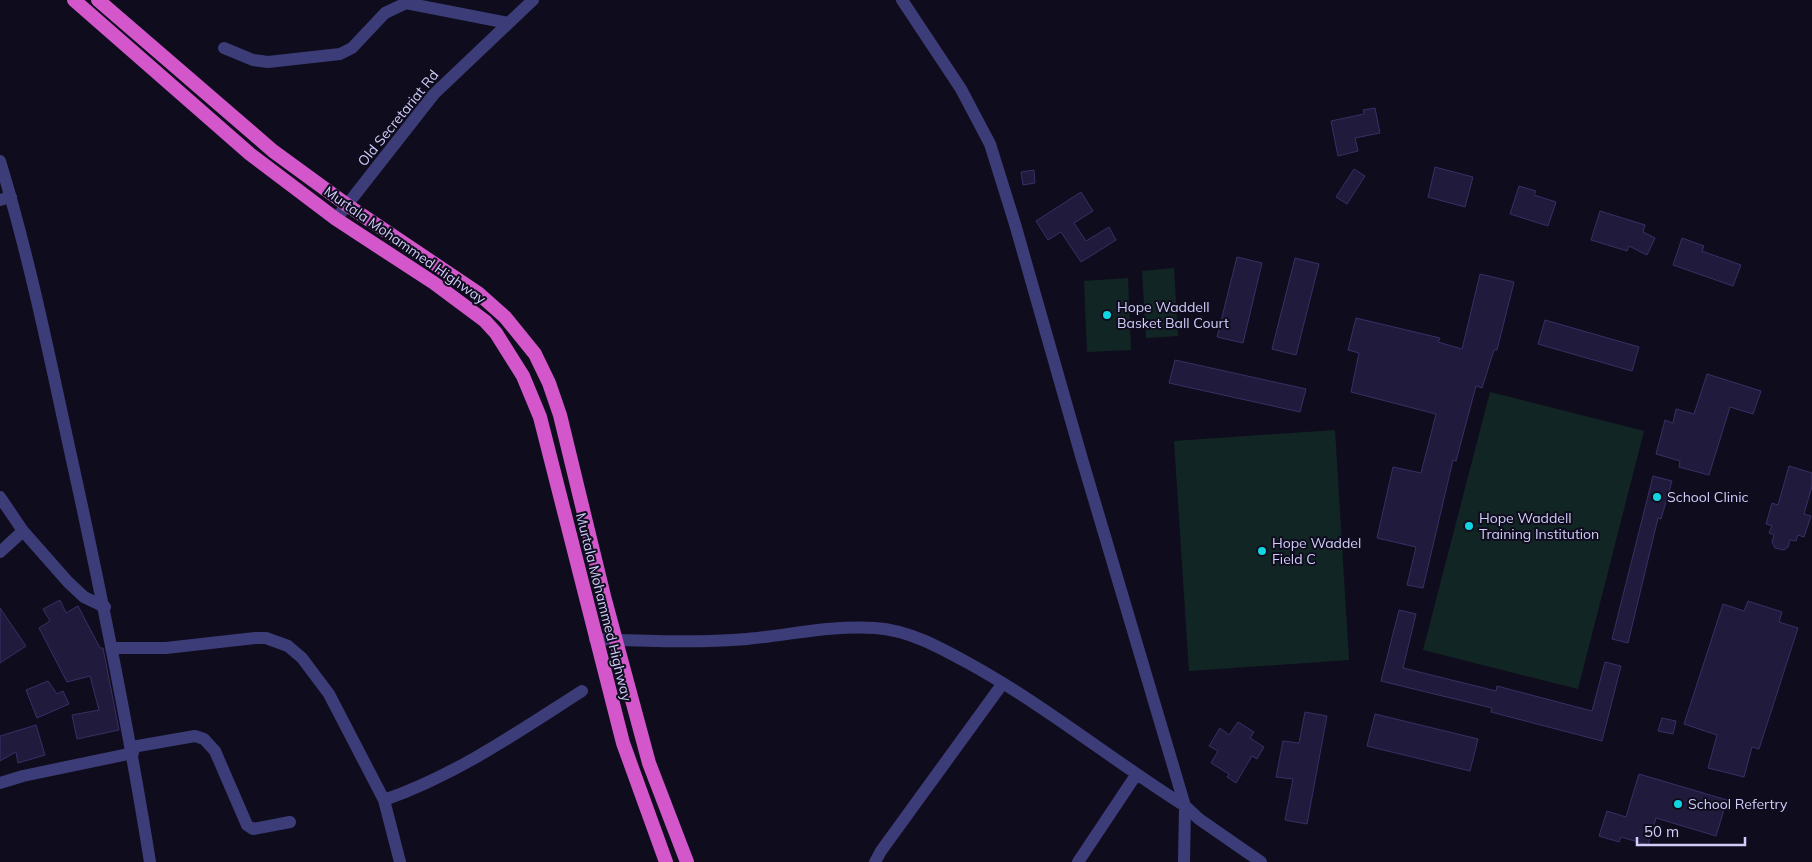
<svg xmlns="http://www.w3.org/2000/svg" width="1812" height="862" viewBox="0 0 1812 862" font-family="Mulish,sans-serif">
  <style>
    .green { fill: #112624 }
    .building { fill: #201b3c; stroke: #382f66 }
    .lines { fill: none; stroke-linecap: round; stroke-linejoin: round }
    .minor { stroke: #3c3c78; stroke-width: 12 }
    .tertiary { stroke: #3c3c78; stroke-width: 12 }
    .trunk { stroke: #d356cb; stroke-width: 14 }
    .poi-dot { fill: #12d5e2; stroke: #0f0d1d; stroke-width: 2 }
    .labels { text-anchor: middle; stroke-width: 4; stroke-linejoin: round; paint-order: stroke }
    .street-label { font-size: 14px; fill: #d0cdfb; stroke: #0f0d1d }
    .poi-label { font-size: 14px; fill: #d0cdfb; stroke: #0f0d1d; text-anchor: start }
  </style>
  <rect width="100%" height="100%" fill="#0f0d1d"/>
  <!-- green -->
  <path class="green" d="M 1174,268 L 1178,336 L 1146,338 L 1142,271 Z
    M 1128,278 L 1131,350 L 1087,352 L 1084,281 Z
    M 1490,392 L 1644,431 L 1578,689 L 1423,650 Z
    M 1335,430 L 1349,660 L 1189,671 L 1174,441 Z"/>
  <!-- building -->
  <path class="building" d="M 1375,108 L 1380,133 L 1355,138 L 1358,151 L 1338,156 L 1331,121 L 1364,114 L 1363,110 Z
    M 1435,167 L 1473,177 L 1465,207 L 1428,197 Z
    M 1354,169 L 1365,176 L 1347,204 L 1336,197 Z
    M 1034,170 L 1035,183 L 1023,185 L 1021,172 Z
    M 1519,186 L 1536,191 L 1534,195 L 1556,202 L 1548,226 L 1510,214 Z
    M 1081,192 L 1093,211 L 1074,223 L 1086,241 L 1109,227 L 1116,240 L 1081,262 L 1061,232 L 1048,240 L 1036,221 Z
    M 1600,211 L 1645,225 L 1643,232 L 1655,238 L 1647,255 L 1629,246 L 1627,251 L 1591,240 Z
    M 1682,238 L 1704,246 L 1702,251 L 1741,265 L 1733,286 L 1673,265 Z
    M 1237,257 L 1262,263 L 1243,343 L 1217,337 Z
    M 1295,258 L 1319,264 L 1296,355 L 1272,349 Z
    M 1480,274 L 1514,282 L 1497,350 L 1494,350 L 1482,388 L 1476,386 L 1456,461 L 1453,460 L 1423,588 L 1407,585 L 1416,547 L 1377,538 L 1393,467 L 1421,473 L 1436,414 L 1351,392 L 1359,353 L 1348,350 L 1356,318 L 1440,338 L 1438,342 L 1462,349 Z
    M 1545,320 L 1639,347 L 1632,371 L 1538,344 Z
    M 1175,360 L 1306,389 L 1300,412 L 1169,383 Z
    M 1707,374 L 1761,391 L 1753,414 L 1730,407 L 1709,475 L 1679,467 L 1680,461 L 1656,454 L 1665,420 L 1673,423 L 1676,409 L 1694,414 Z
    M 1789,466 L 1812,473 L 1812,486 L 1804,514 L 1811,516 L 1804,537 L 1798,535 L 1796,541 L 1790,540 L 1788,547 L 1784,550 L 1775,548 L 1772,542 L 1774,535 L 1769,533 L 1772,526 L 1766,524 L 1772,503 L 1778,505 Z
    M 1653,476 L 1672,481 L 1661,519 L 1658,518 L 1628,643 L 1612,639 Z
    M 60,600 L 66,613 L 78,606 L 100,648 L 103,648 L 119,730 L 77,739 L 72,715 L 99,710 L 90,676 L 67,682 L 39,628 L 50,621 L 43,609 Z
    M 1748,601 L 1782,612 L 1779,622 L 1798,628 L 1759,749 L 1752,747 L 1744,777 L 1708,768 L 1717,735 L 1684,724 L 1723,604 L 1744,611 Z
    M 0,608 L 26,646 L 0,663 Z
    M 1399,610 L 1416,614 L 1403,668 L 1496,691 L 1497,686 L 1592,711 L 1605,662 L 1621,666 L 1602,741 L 1491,712 L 1492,708 L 1381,681 Z
    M 48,681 L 57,694 L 63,691 L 69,704 L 37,718 L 26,690 Z
    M 1305,712 L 1327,716 L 1307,824 L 1285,820 L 1293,779 L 1276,777 L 1283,741 L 1299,743 Z
    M 1375,714 L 1478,739 L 1470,771 L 1367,746 Z
    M 1662,718 L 1676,721 L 1673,734 L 1658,731 Z
    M 1238,722 L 1254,732 L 1250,738 L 1264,747 L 1257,759 L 1252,756 L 1236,783 L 1227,777 L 1229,774 L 1211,763 L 1218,751 L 1209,746 L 1220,728 L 1229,735 Z
    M 36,725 L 45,755 L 18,763 L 16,752 L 0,761 L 0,736 Z
    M 1639,774 L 1727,800 L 1716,836 L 1656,818 L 1648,845 L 1621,837 L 1619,842 L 1599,836 L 1607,811 L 1626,817 Z"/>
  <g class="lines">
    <!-- minor -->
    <path class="minor" d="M 224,48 L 253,60 L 268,62 L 340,54 L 352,48 L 385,13 L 406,3 L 508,23
      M 0,200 L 11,197
      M 336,219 L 434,94 L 533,0
      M 0,497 L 23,531 L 68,582 L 84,597 L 105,607
      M 0,552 L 23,531
      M 595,639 C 644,641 698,643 747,639 C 789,635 832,625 875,628 C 909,630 941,648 970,664 C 1046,706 1112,760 1185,806 L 1184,862
      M 113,648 L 166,648 L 255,638 L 266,638 L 288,646 L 302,658 L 329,694 L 384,800 L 400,862
      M 132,747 L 195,736 L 204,739 L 215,751 L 247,825 L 253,829 L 290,822
      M 0,783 L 23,776 L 133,753
      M 384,800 C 456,775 518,732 582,691
      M 875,862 L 881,851 L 1003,683
      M 1078,862 L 1136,775"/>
    <!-- tertiary -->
    <path class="tertiary" d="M 902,0 L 961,89 L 990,144 L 1015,224 L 1082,459 L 1185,806 L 1199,819 L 1261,862
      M 0,161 C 29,256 49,354 70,451 C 100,587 128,724 150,862"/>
    <!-- trunk -->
    <path class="trunk" d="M 74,0 L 250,154 L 336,219 L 434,283 L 485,321 L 496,333 L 523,376 L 540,417 L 623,743 L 666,862
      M 98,0 L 273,151 L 347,205 L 478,293 L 505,317 L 535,354 L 549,383 L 560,415 L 604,596 L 649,763 L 687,862"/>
  </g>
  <!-- markers -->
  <g class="poi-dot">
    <circle cx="1107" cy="315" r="5"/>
    <circle cx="1657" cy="497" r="5"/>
    <circle cx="1469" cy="526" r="5"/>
    <circle cx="1262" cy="551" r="5"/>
    <circle cx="1678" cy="804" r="5"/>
  </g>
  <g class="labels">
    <!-- street labels -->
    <g class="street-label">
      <text transform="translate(398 118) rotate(-51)" y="5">Old Secretariat Rd</text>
      <text transform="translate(405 245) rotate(35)" y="5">Murtala Mohammed Highway</text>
      <text transform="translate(604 607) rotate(76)" y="5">Murtala Mohammed Highway</text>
    </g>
    <!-- poi labels -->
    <g class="poi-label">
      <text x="1117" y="312">Hope Waddell<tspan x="1117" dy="16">Basket Ball Court</tspan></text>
      <text x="1667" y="502">School Clinic</text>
      <text x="1479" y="523">Hope Waddell<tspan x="1479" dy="16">Training Institution</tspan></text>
      <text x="1272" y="548">Hope Waddel<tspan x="1272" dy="16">Field C</tspan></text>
      <text x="1688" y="809">School Refertry</text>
    </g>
  </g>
  <!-- scale -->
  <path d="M1637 837v8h108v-8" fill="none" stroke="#d0cdfb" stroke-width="2.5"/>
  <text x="1644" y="837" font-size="15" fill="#d0cdfb" stroke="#0f0d1d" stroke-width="4" paint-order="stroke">50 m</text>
</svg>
